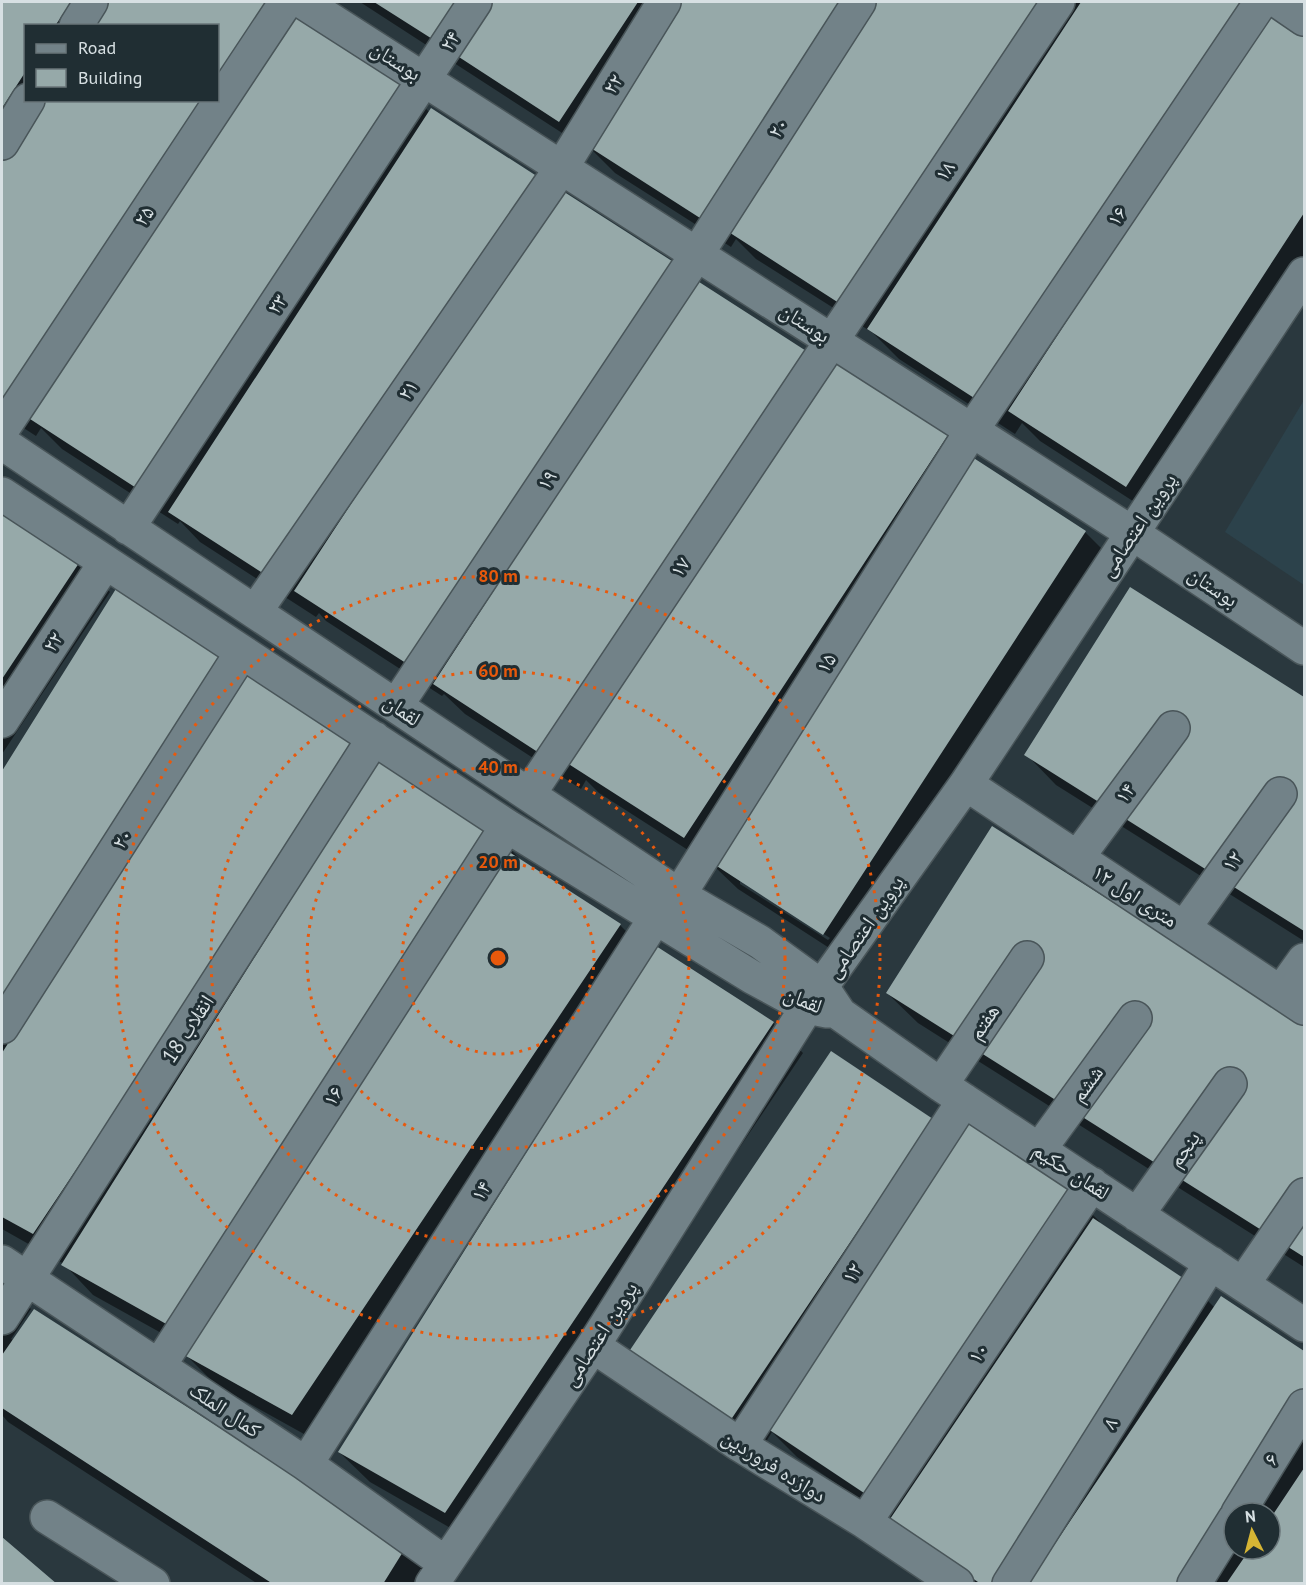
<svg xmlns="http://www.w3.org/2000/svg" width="1306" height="1585" viewBox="0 0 1306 1585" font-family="'PT Sans','Noto Naskh Arabic',sans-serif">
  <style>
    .built { fill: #2c424b }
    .shadow { fill: #0007; fill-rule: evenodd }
    .building { fill: #96a9a9 }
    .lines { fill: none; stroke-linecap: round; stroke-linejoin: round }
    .minor-casing { stroke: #495559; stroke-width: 36 }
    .minor { stroke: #728288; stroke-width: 33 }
    .ring { fill: none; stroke: #e8590c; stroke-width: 3; stroke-dasharray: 3 6 }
    .labels { text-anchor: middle; stroke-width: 6; stroke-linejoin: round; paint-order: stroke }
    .street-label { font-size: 21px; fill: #d7e0e3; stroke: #202e33 }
    .centre { fill: #e8590c; stroke: #202e33; stroke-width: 3 }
    .ring-label { font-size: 18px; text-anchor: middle; font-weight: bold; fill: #e8590c; stroke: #202e33; stroke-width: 6; stroke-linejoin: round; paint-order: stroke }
  </style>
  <rect width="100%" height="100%" fill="#2a383e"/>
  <!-- built -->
  <path class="built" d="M 1304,400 L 1304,585 L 1225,532 Z"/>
  <!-- shadow -->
  <path class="shadow" d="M 2,2 L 264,2 L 410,92 L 430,113 L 695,284 L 947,436 L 969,458 L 1086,533 L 1116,563 L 854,964 L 738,889 L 716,868 L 599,793 L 586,780 L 581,789 L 465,714 L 444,694 L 442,696 L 326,621 L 319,613 L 316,617 L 200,542 L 180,521 L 178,524 L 62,449 L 41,428 L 36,436 L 2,414 ZM 26,26 L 218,26 L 218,100 L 26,100 ZM 740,880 L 830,938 L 828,940 L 740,884 Z
    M 360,2 L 1246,2 L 1304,30 L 1304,289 L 1156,516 L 1040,441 L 1022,423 L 1015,434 L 899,359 L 873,333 L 756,259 L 736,239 L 731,247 L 615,173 L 591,149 L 590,151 Z
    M 2,511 L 80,562 L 110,592 L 2,754 Z
    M 120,586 L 496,835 L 526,865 L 620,925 L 651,957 L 773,1023 L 803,1053 L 475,1542 L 370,1482 L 339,1452 L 632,987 L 322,1444 L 216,1385 L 186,1355 L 190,1349 L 93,1295 L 64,1264 L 2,1229 L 2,774 Z
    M 1131,589 L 1304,698 L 1304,941 L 1056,785 L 1026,754 Z
    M 992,828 L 1304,1024 L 1304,1267 L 918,1023 L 887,993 Z
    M 932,1121 L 1070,1192 L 1100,1222 L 1099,1224 L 1194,1287 L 1215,1308 L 1222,1298 L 1304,1353 L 1304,1584 L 968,1584 L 891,1520 L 797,1457 L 772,1432 L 759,1453 L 658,1385 ZM 1234,1513 L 1270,1513 L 1270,1549 L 1234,1549 Z
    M 2,1279 L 31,1309 L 11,1339 L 405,1549 L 435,1579 L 432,1584 L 258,1584 L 8,1422 L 2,1415 Z
    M 2,1539 L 55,1584 L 2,1584 Z"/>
  <!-- building -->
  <path class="building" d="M 2,2 L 71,2 L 55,26 L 26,26 L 26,71 L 2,108 Z
    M 103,2 L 267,2 L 218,82 L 218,26 L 88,26 Z
    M 374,2 L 464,2 L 437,42 Z
    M 471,2 L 638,2 L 559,122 L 442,46 Z
    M 675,2 L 842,2 L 700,218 L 583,143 Z
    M 872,2 L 1039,2 L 842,305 L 724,229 Z
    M 1081,2 L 1248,2 L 985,405 L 867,329 Z
    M 1272,7 L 1304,28 L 1304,213 L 1126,487 L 1008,411 Z
    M 293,15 L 411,91 L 147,495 L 30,419 Z
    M 39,100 L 206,100 L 2,404 L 2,158 Z
    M 431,108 L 549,184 L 286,588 L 168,512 Z
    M 558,188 L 675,263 L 412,667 L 294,591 Z
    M 696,280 L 814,356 L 550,760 L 433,684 Z
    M 831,359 L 948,435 L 684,838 L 567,763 Z
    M 969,455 L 1086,531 L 823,935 L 706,859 Z
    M 2,509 L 81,560 L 2,679 Z
    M 119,584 L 237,660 L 2,1011 L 2,771 Z
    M 1130,587 L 1304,697 L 1304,931 L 1024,755 Z
    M 244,667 L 362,743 L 33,1234 L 2,1217 L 2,1053 Z
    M 380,758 L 497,834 L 168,1325 L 61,1265 Z
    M 992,826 L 1304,1023 L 1304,1257 L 886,993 Z
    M 503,848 L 621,924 L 292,1415 L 184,1355 Z
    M 656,946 L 774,1022 L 445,1513 L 338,1452 Z
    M 831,1051 L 933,1119 L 728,1424 L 626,1356 Z
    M 969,1123 L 1071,1191 L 867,1495 L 765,1427 Z
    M 1093,1218 L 1195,1286 L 995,1584 L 981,1584 L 888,1522 Z
    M 1221,1296 L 1304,1351 L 1304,1392 L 1176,1584 L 1028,1584 Z
    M 34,1309 L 406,1547 L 383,1584 L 273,1584 L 2,1408 L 2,1355 Z
    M 1304,1468 L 1304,1584 L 1226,1584 L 1250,1549 L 1270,1549 L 1270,1519 Z
    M 2,1537 L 57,1584 L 2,1584 Z"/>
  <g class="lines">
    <defs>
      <path id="minor" d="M 303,2 L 1132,533 L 1304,648
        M 1279,2 L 1304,19
        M 76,26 L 91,2
        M 2,143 L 28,100
        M 2,430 L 286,2
        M 2,443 L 679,895 L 760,942 L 822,987 L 840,1014 L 941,1085 L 1304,1325
        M 2,494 L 507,826 L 752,977 L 807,1007 L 827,1011
        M 128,528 L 475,2
        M 255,612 L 562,167 L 664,2
        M 396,706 L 697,254 L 859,2
        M 2,721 L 105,563
        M 966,784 L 1304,1008
        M 529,794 L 1058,2
        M 1077,858 L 1173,728
        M 679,895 L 972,430 L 1261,2
        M 1184,928 L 1280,794
        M 1281,992 L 1304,960
        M 2,1027 L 242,652
        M 941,1085 L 1027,958
        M 1039,1150 L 1135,1018
        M 1137,1215 L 1230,1084
        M 2,1262 L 306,1464 L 445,1563
        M 1243,1284 L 1304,1195
        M 2,1318 L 374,738
        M 593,1346 L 740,1445 L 865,1522 L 957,1584
        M 159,1366 L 507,826
        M 740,1445 L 964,1100
        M 306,1464 L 656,917
        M 1238,1513 L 1304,1406
        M 47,1517 L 153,1584
        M 865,1522 L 1092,1184
        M 432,1584 L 593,1346 L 807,1007 L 966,784 L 1304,274
        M 1009,1584 L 1211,1263
        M 1194,1584 L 1234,1520"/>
    </defs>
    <!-- minor casing -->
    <use href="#minor" class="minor-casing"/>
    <!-- minor -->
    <use href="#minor" class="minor"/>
  </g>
  <!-- distance rings -->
  <g class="ring">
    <circle cx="498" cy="958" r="96"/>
    <circle cx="498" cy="958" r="191"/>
    <circle cx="498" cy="958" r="287"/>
    <circle cx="498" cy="958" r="382"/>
  </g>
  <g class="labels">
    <!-- street labels -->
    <g class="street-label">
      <text transform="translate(450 41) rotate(-57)" y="7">۲۴</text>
      <text transform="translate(396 61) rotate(33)" y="7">بوستان</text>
      <text transform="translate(613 84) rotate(-58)" y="7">۲۲</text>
      <text transform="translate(778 128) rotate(-57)" y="7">۲۰</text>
      <text transform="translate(945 171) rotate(-56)" y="7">۱۸</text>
      <text transform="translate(144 216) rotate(-56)" y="7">۲۵</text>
      <text transform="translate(1117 216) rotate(-56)" y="7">۱۶</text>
      <text transform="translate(277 304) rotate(-56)" y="7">۲۳</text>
      <text transform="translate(805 323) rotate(33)" y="7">بوستان</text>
      <text transform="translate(408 390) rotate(-55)" y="7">۲۱</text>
      <text transform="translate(547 480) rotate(-56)" y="7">۱۹</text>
      <text transform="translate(1138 525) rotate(-56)" y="7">پروین اعتصامی</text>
      <text transform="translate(680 567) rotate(-56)" y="7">۱۷</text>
      <text transform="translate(1213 587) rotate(34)" y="7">بوستان</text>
      <text transform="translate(53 642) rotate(-57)" y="7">۲۲</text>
      <text transform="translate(826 663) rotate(-58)" y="7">۱۵</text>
      <text transform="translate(402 710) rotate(34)" y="7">لقمان</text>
      <text transform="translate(1125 793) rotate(-53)" y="7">۱۴</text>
      <text transform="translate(122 839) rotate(-57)" y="7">۲۰</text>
      <text transform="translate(1232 861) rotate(-55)" y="7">۱۲</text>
      <text transform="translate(1135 896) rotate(33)" y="7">۱۲ متری اول</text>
      <text transform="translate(865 927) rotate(-55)" y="7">پروین اعتصامی</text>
      <text transform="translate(803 1000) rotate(22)" y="7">لقمان</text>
      <text transform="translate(984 1022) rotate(-56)" y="7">هفتم</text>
      <text transform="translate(188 1029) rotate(-57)" y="7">انقلاب 18</text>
      <text transform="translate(1087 1084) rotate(-54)" y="7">ششم</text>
      <text transform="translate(333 1096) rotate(-57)" y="7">۱۶</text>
      <text transform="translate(1184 1149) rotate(-54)" y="7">پنجم</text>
      <text transform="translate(1071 1171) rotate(33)" y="7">لقمان حکیم</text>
      <text transform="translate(481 1191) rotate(-57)" y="7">۱۴</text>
      <text transform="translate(852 1273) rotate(-57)" y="7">۱۲</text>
      <text transform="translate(600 1334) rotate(-57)" y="7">پروین اعتصامی</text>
      <text transform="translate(978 1353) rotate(-56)" y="7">۱۰</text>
      <text transform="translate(225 1410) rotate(34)" y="7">کمال الملک</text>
      <text transform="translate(1110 1423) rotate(-58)" y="7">۸</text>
      <text transform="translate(1271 1459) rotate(-58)" y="7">۶</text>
      <text transform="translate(774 1466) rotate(32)" y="7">دوازده فروردین</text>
    </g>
  </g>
  <circle cx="498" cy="958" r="9" class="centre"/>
  <g class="ring-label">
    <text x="498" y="582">80 m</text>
    <text x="498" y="677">60 m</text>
    <text x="498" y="773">40 m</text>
    <text x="498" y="868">20 m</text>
  </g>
  <!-- border -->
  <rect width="1306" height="1585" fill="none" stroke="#d7e0e3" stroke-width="6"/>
  <!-- legend -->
  <rect x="24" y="24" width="195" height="78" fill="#202e33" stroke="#697579" stroke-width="1.5"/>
  <rect x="36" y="44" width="30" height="9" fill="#728288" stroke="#697579" stroke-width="1.5"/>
  <text x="78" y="54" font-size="18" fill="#d7e0e3">Road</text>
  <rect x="36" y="69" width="30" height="18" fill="#96a9a9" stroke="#697579" stroke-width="1.5"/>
  <text x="78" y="84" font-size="18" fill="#d7e0e3">Building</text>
  <!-- north arrow -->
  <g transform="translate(1252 1531) rotate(354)"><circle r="28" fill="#202e33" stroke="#697579" stroke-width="1.5"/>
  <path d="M0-4.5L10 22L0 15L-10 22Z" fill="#d6b534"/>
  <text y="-9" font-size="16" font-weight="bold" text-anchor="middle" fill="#d7e0e3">N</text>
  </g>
</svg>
